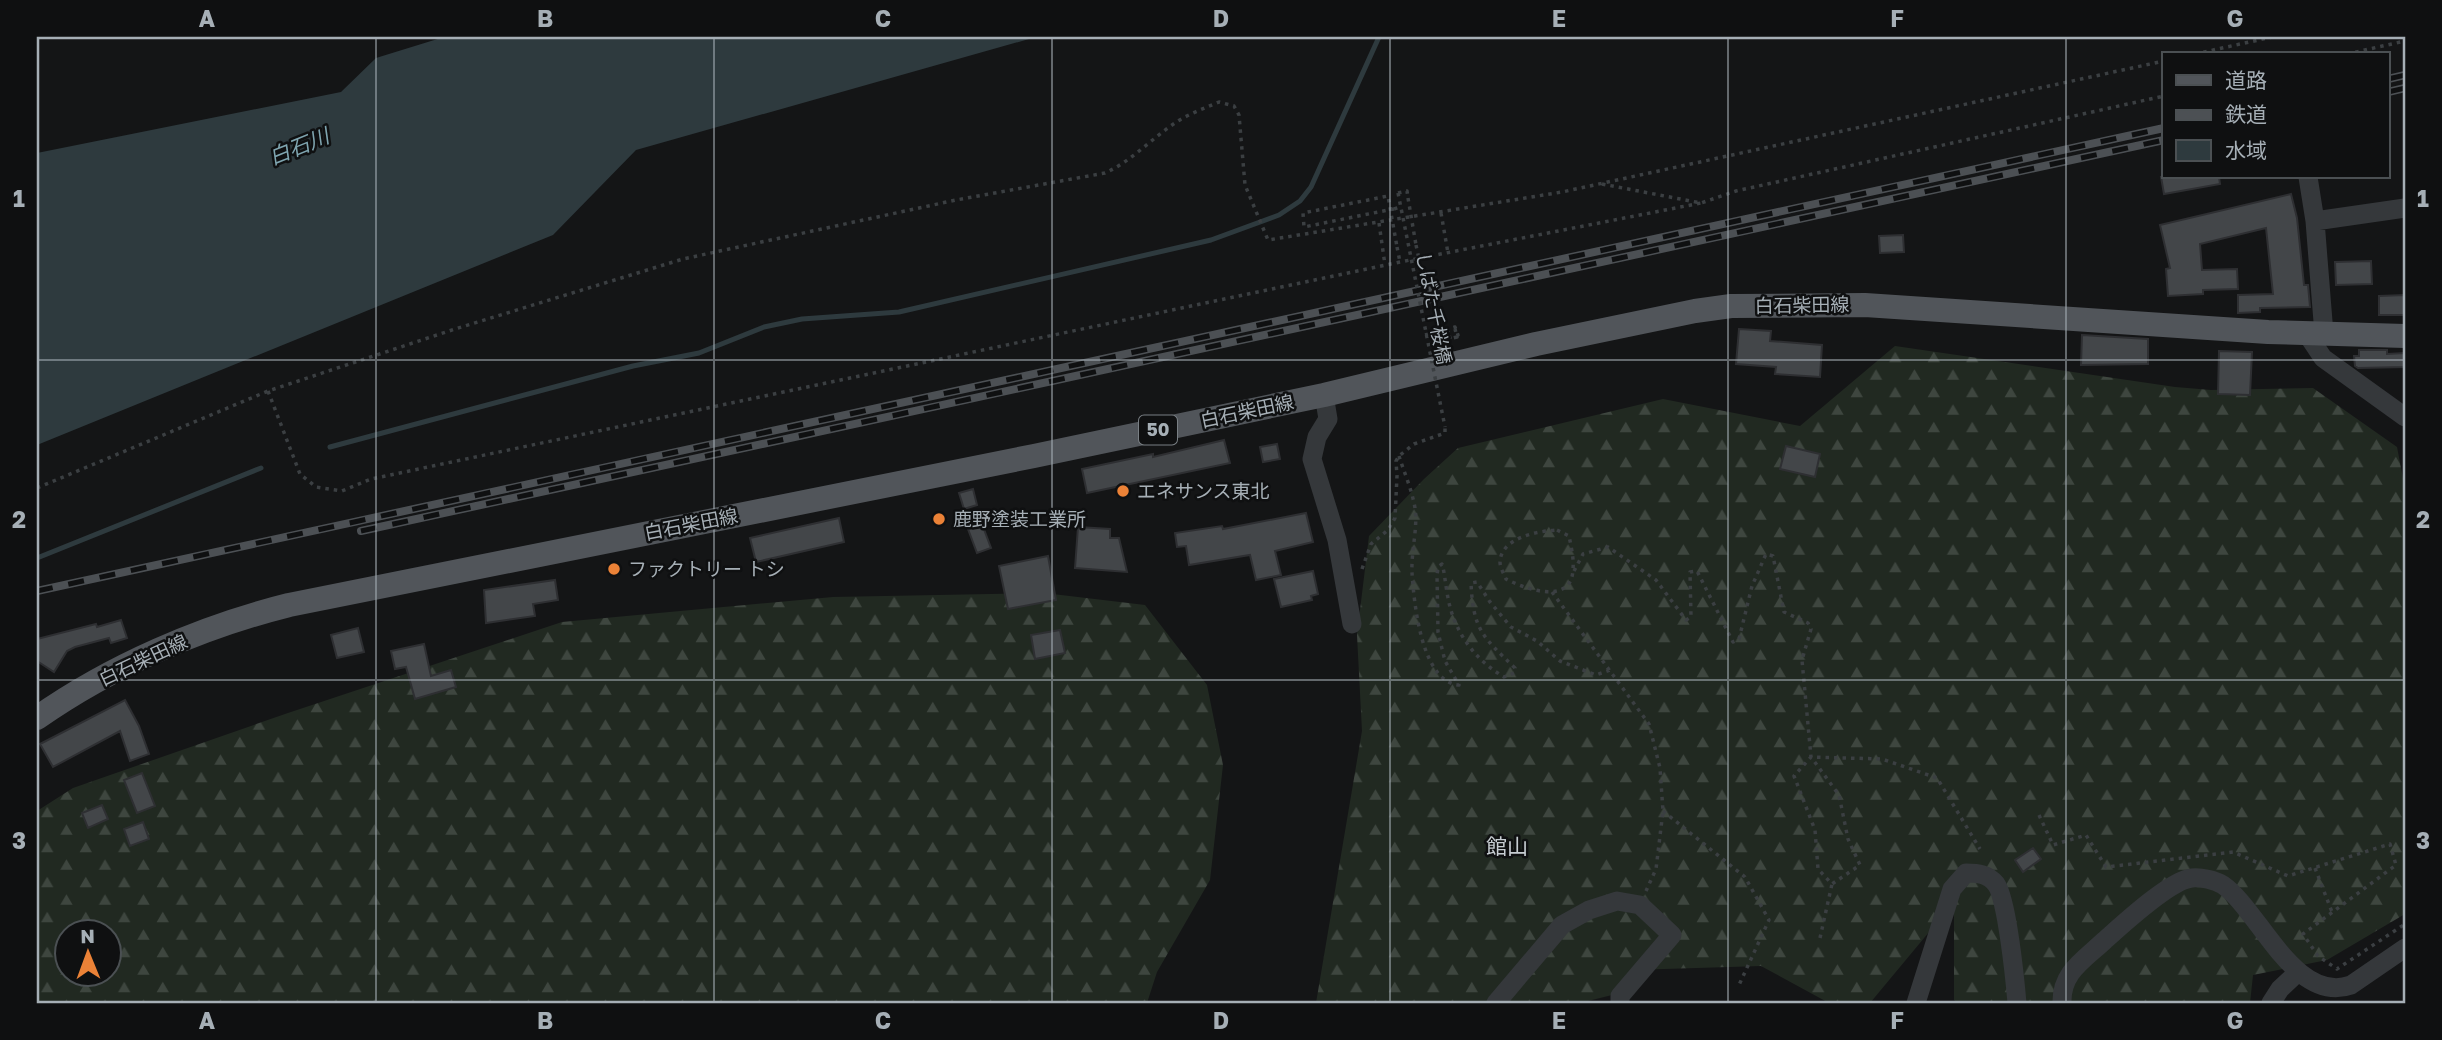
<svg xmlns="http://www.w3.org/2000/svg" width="2442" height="1040" font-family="'Golos Text','Noto Sans JP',sans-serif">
<defs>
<pattern id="forest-firs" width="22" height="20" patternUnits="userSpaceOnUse" patternTransform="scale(1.75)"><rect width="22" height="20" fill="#212921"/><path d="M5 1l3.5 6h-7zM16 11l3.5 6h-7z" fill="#3e463f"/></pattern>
</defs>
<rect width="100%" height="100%" fill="#141516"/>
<path fill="url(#forest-firs)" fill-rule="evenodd" d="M1895,346L2175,387L2211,390L2313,388L2397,447L2405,489V914L2327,960L2253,975L2250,1003H1958L1954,1000V902L1870,1003H1829L1761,966L1631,970L1612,995L1580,1003H1316L1362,731L1357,635L1369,536L1424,479L1458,448L1663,399L1800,426Z
M1044,593L1145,605L1207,685L1223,765L1210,880L1157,972L1147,1003H37V811L73,788L288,713L562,622L833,597ZM66,932H108V974H66Z"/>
<path fill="#2e3a3e" d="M444,37H1036L636,150L553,235L37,445V153L341,92L376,58Z"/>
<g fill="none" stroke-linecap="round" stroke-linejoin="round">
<path stroke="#2e3a3e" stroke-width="5" d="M330,447L633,366L699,353L764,327L802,319L899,312L1211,240L1279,215L1300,201L1311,187L1379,37
M37,558L261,468"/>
</g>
<path fill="#434649" stroke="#2e2f32" stroke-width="2" d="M2161,177H2219L2220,184L2164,194Z
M2291,194L2297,218L2304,285H2308L2310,307L2260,308V312L2238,313V295L2273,294L2266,228L2200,244L2202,270L2237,269L2238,289L2203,290V294L2168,296L2166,269L2170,268L2160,225Z
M1903,235L1904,252L1880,253L1879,236Z
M2371,261L2372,284L2336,285L2335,262Z
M2405,295V315H2379V296Z
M1739,329L1771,331L1770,341L1822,345L1820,377L1775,374L1776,367L1736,364Z
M2082,335L2148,339V364L2081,365Z
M2359,350H2387V354L2405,353V367L2358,368L2355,366L2354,356H2359Z
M2219,351L2252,352L2250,395L2218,394Z
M1224,440L1230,463L1087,493L1082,469L1153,454V457Z
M1277,444L1280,459L1263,462L1260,447Z
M1786,446L1820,454L1815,477L1780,469Z
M973,489L977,505L964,509L959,493Z
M1306,513L1313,542L1275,551L1281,575L1256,580L1250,555L1189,565L1186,546L1177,547L1175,533L1222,526L1223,529Z
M839,518L844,542L756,562L750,538Z
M982,524L991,548L977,553L968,529Z
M1078,527L1110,529V538H1119L1127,572L1075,568Z
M1048,556L1056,600L1008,609L999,566Z
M1313,571L1318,594L1311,596L1312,600L1281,607L1274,579Z
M555,580L558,600L533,604L535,616L486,623L484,590Z
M121,620L127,638L111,643L109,638L75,647L67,651L54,672L37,661V639L96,624L97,627Z
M358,628L364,652L337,658L331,635Z
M1060,630L1065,653L1035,659L1031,635Z
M424,644L431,676L451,670L456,687L415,699L406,667L395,669L391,651Z
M125,700L139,726L149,754L130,761L120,731L53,767L40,744Z
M142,773L155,806L137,813L124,780Z
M102,805L108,819L88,828L82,813Z
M143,822L149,839L130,846L124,829Z
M2033,848L2041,859L2023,872L2015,860Z"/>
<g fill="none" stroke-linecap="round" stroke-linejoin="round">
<path stroke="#3b3f42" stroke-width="3.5" stroke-dasharray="3.5 5" stroke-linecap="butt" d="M2195,54L2272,37
M2347,54L2405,41
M1602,184L1701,203L1736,191L2164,96
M1398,193L1407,191L1408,198
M1394,209L1400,207
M1441,213L1448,253
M1379,223L1385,265
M1416,245L1419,259
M1397,247L1400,262
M1438,333L1455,329L1457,337L1440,341
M1425,335L1437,332
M268,391L300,474L316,487L342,491L371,479L1400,262L1701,203
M1399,456C1404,472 1412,490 1415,508C1418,528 1411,551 1412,573C1414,602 1421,682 1459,685L1445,661L1438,632L1437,575L1438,567L1442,564C1445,574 1445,582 1447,592C1452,628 1472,658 1504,677L1514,673L1515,668C1483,637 1473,630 1471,583L1477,582L1490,602L1511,627L1537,641L1560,661L1596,675L1610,670
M37,488L268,391L455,329L683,259L956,200L1105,173C1132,161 1153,137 1178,121C1191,113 1205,108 1219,102L1234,106L1239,115L1245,185L1268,240L1562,192L2164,61
M1557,530L1569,536C1571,546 1574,558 1573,569C1572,606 1525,589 1506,579C1504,574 1500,568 1500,562C1501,537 1539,531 1557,530Z
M1362,569L1371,544L1388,530L1395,518L1397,476L1396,461L1399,456L1414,444L1445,433V427
M1574,571L1583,554L1608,547L1656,580L1686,620L1691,617L1690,572L1697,571L1733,642L1739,639L1752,586L1766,554L1773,556L1784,612L1808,623L1811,629L1802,660L1811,757L1839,795L1848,839L1860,865L1832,884L1818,869L1815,830L1794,776L1811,757L1882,759L1937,778L1980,849
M1552,592L1649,724L1660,768L1663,811L1656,869L1646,891
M1663,811L1745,877L1769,920L1739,985
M2039,815L2053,845L2086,835L2106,867L2233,852L2288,876L2390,844L2396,865L2303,934L2318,956L2337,969L2405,924
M2315,868L2332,912
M1820,938L1832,884"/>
<path stroke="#35383b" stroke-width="19" d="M2308,177L2315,221L2324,334
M2315,221L2405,208
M2307,334L2323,358L2405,417
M1324,395L1328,419L1317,437L1312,459L1337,540L1352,624
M1496,1003L1562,925L1589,910L1617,901L1640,905L1672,935L1620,996V1003
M1916,1003L1952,889L1966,873C1978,873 1988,874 1996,884C2007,899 2015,980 2017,1003
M2062,1003C2061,972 2084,960 2105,940C2122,925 2170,880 2192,878C2201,877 2215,880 2223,885C2259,910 2295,1005 2351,985L2405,948
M2271,1003L2280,989L2298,972"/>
<path stroke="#51555a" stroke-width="24" d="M37,718C111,666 201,627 289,605L1034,456L1324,395L1536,344L1695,311L1731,306L1865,305L2268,332L2405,336"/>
<defs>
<path id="rail" d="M2388,79L2405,75
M2388,92L2405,88
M361,531L2164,140
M37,591L2164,128"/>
</defs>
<use href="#rail" stroke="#4c5054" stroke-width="8"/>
<use href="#rail" stroke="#0f1011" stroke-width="5" stroke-dasharray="16" stroke-linecap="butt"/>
<path stroke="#3b3f42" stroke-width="3.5" stroke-dasharray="3.5 5" stroke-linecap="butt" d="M1398,193L1445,427
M1408,198L1416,245
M1394,209L1388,210L1304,227L1303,213L1388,196L1397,247
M1437,332L1455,327L1458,335L1440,340L1438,333"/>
</g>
<path fill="none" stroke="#a6afb6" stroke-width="2" stroke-opacity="0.55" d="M376,37V1003M714,37V1003M1052,37V1003M1390,37V1003M1728,37V1003M2066,37V1003M37,360H2405M37,680H2405"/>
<g fill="#eb8237" stroke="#0f1011" stroke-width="2.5">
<circle cx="1123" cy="491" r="7"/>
<circle cx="939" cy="519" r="7"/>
<circle cx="614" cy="569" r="7"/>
</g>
<g text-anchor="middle" stroke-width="5" stroke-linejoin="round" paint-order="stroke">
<rect fill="#0f1011" stroke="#797f84" stroke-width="2" x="1139" y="415.5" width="38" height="29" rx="5"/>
<g font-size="18" font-weight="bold" fill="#a6afb6">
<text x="1158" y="436">50</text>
</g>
<g font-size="19" fill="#a6afb6" stroke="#0f1011">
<text transform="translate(1802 305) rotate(-1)" y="7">白石柴田線</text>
<text transform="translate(1434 308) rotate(79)" y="7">しばた千桜橋</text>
<text transform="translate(1247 411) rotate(-12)" y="7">白石柴田線</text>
<text transform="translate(691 524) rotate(-11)" y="7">白石柴田線</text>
<text transform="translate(143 660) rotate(-25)" y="7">白石柴田線</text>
</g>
<g font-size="19" fill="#a6afb6" stroke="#0f1011" text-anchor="start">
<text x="1137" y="498">エネサンス東北</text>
<text x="953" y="526">鹿野塗装工業所</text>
<text x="628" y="576">ファクトリー トシ</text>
</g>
<g font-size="21" font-style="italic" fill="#7fa5b0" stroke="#0f1011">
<text transform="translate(299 147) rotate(-22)" y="7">白石川</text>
</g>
<g font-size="21" fill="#c7cdd2" stroke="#0f1011">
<text x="1507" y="854">館山</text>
</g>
</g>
<rect width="2442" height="1040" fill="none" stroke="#0f1011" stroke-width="77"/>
<rect x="2162" y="52" width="228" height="126" fill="#0f1011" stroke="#4b5053" stroke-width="2"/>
<rect x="2176" y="75" width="35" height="10" fill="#51555a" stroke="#4b5053" stroke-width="2"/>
<text x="2225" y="88" font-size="21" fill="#a6afb6">道路</text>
<rect x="2176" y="110" width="35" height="10" fill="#4c5054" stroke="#4b5053" stroke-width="2"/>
<text x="2225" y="122" font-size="21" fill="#a6afb6">鉄道</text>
<rect x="2176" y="140" width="35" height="21" fill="#2e3a3e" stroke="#4b5053" stroke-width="2"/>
<text x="2225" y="158" font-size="21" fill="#a6afb6">水域</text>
<g transform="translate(88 953) rotate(359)"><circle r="33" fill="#0f1011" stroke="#4b5053" stroke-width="2"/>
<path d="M0-5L12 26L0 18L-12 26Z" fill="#eb8237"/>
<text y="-10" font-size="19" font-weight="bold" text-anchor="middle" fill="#a6afb6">N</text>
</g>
<rect x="38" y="38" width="2366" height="964" fill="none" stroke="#a6afb6" stroke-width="2.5"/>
<g font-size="23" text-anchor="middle" font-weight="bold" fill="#a6afb6">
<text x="207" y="27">A</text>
<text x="545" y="27">B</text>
<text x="883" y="27">C</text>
<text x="1221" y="27">D</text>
<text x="1559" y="27">E</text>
<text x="1897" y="27">F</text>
<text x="2235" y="27">G</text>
<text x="19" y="207">1</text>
<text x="2423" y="207">1</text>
<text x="19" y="528">2</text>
<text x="2423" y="528">2</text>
<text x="19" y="849">3</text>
<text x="2423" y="849">3</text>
<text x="207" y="1029">A</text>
<text x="545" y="1029">B</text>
<text x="883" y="1029">C</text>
<text x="1221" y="1029">D</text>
<text x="1559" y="1029">E</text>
<text x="1897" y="1029">F</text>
<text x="2235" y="1029">G</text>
</g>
</svg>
